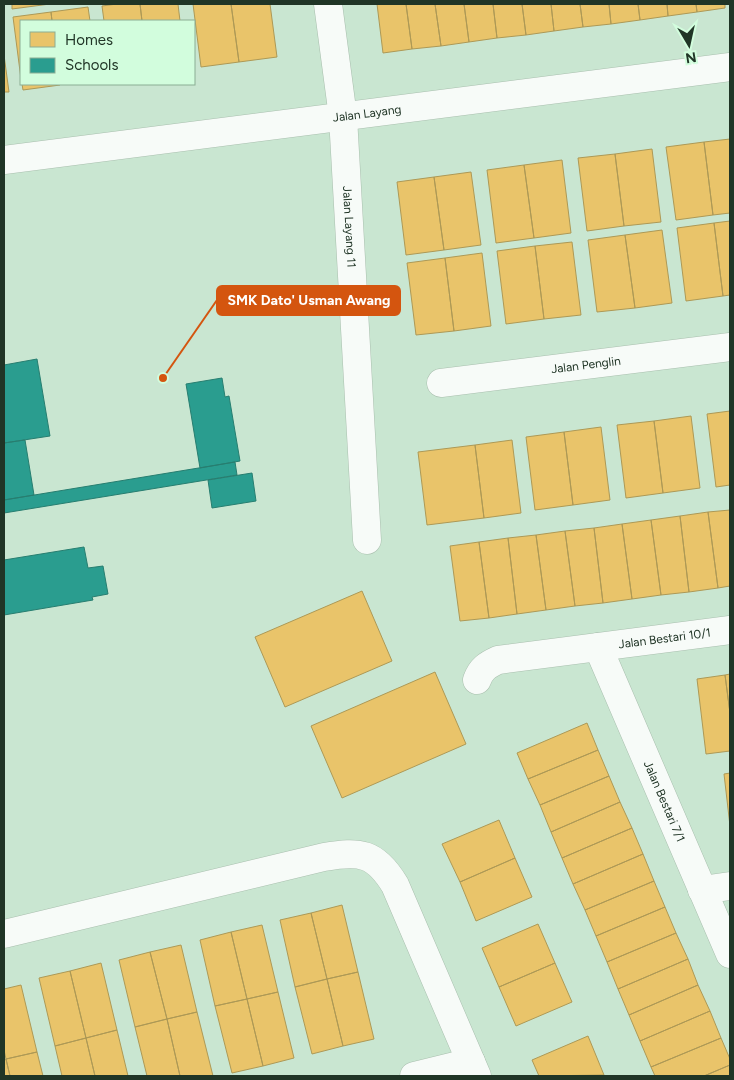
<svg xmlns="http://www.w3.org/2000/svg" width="734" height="1080" font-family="Figtree,sans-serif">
<rect width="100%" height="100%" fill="#c9e6d1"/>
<path fill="#e9c46a" stroke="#ad9956" d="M12,4H50L12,9Z
M117,4H140L142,21H104L102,6Z
M140,4H178L180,21H142Z
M193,4H231L239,62L201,67Z
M231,4H270L277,57L239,62Z
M377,4H406L412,49L383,53Z
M406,4H435L441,46L412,49Z
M435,4H464L469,42L441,46Z
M464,4H493L497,38L469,42Z
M493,4H522L526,35L497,38Z
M522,4H551L554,31L526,35Z
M551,4H580L583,27L554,31Z
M580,4H609L611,24L583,27Z
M609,4H638L640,20L611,24Z
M638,4H667L668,16L640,20Z
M667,4H696L697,12L668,16Z
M696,4H725V8L697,12Z
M88,7L90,21H52L51,12Z
M51,12L52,21H21V79L13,17Z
M4,55L9,92H4Z
M22,84H60V85L23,90Z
M730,139V213L713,215L704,142Z
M704,142L713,215L676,220L666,147Z
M652,149L661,222L624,226L615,154Z
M615,154L624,226L587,231L578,158Z
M562,160L571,233L534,238L524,165Z
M524,165L534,238L496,243L487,170Z
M471,172L481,245L444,250L434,177Z
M434,177L444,250L406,255L397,182Z
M730,221V295L723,296L714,223Z
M714,223L723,296L686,301L677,228Z
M662,230L672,303L635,308L625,235Z
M625,235L635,308L597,312L588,240Z
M572,242L581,315L544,319L535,246Z
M535,246L544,319L506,324L497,251Z
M482,253L491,326L454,331L445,258Z
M445,258L454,331L416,335L407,263Z
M730,411V485L716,487L707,414Z
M691,416L700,488L663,493L654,421Z
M654,421L663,493L626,498L617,425Z
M601,427L610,500L573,505L564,432Z
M564,432L573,505L535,510L526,437Z
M512,440L521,513L484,518L475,445Z
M475,445L484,518L427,525L418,452Z
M730,510V586L718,588L708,512Z
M708,512L718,588L689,592L680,516Z
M680,516L689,592L661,595L651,520Z
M651,520L661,595L632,599L622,524Z
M622,524L632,599L603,603L594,528Z
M594,528L603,603L575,606L565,531Z
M565,531L575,606L546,610L536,535Z
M536,535L546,610L517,614L508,538Z
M508,538L517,614L489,618L479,542Z
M479,542L489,618L460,621L450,546Z
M362,591L392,661L285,707L255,637Z
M435,672L466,744L342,798L311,726Z
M730,674V713L725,675Z
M725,675L730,713V751L706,754L697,679Z
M587,723L598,750L528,779L517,753Z
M598,750L609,776L540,805L528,779Z
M730,773V826L724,774Z
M609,776L620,802L551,832L540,805Z
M620,802L632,828L562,858L551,832Z
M499,820L515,858L460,882L442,844Z
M632,828L643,854L573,884L562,858Z
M643,854L654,881L585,910L573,884Z
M515,858L532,897L476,921L460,882Z
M654,881L665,907L596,936L585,910Z
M342,905L358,972L327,979L311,913Z
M665,907L676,933L607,962L596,936Z
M311,913L327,979L295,987L280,920Z
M538,924L555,963L499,987L482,948Z
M262,925L278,992L247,999L231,932Z
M231,932L247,999L215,1006L200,940Z
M676,933L688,959L618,989L607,962Z
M181,945L197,1012L167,1019L150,952Z
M150,952L167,1019L135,1027L119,960Z
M688,959L698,985L629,1015L618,989Z
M101,963L117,1030L86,1038L70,971Z
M555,963L572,1002L516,1026L499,987Z
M70,971L86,1038L55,1046L39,978Z
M358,972L374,1039L343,1046L327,979Z
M327,979L343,1046L312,1054L295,987Z
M21,985L37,1052L6,1059L4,1050V989Z
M698,985L710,1011L640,1041L629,1015Z
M278,992L294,1058L263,1066L247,999Z
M247,999L263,1066L232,1073L215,1006Z
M710,1011L721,1038L651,1067L640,1041Z
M197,1012L213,1076H180L167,1019Z
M167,1019L180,1076H147L135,1027Z
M117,1030L128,1076H95L86,1038Z
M588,1036L604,1075L539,1076L532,1060Z
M86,1038L95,1076H62L55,1046Z
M721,1038L730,1059V1065L704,1076H655L651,1067Z
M37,1052L43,1076H10L6,1059Z
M6,1059L10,1076H4V1060Z
M730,1065V1076H704Z"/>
<path fill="#2a9d8f" stroke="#277e70" d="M37,359L50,436L4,443V365Z
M222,378L225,397L229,396L240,461L200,468L186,384Z
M25,440L34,495L4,500V443Z
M235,462L237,475L4,513V500Z
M252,473L256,501L212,508L208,480Z
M84,547L88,568L103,566L108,594L92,597L93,600L4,615V560Z"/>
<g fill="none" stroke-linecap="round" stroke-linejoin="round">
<defs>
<g id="minor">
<path id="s1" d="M328,4L343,117L367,540"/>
<path id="s2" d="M4,160L730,67"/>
<path id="s3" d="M441,383L730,347"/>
<path id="s4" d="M598,647L730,954"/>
<path id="s5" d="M477,680C481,669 487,665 498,660L730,630"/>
<path d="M702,890L730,886"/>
<path d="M4,934L324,857C360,851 375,852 395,885L477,1076"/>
<path d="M414,1076L471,1062"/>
</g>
</defs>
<use href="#minor" stroke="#a9bfae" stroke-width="29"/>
<use href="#minor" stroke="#f7fbf8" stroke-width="28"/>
</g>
<g text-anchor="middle" stroke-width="5" stroke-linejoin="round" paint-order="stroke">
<g font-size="12" fill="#203526" stroke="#d2fddd">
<text dy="4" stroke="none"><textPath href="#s2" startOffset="366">Jalan Layang</textPath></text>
<text dy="4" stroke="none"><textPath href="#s1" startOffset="224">Jalan Layang 11</textPath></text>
<text dy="4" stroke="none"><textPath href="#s3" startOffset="146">Jalan Penglin</textPath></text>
<text dy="4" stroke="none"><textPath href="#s5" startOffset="198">Jalan Bestari 10/1</textPath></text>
<text dy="4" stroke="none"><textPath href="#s4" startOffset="168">Jalan Bestari 7/1</textPath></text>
</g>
</g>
<path fill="none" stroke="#d4550f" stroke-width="2" d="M163 378L217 300"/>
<circle fill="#d4550f" stroke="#d2fddd" stroke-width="2" cx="163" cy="378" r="5"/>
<rect fill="#d4550f" stroke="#d4550f" stroke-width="2" x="217" y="286" width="183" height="29" rx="5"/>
<g font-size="14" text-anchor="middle" font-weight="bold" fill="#fff">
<text x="309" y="305">SMK Dato' Usman Awang</text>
</g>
<rect width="734" height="1080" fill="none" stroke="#203526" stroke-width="10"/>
<rect x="20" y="20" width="175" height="65" fill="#d2fddd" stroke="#8bad94"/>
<rect x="30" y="32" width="25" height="15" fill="#e9c46a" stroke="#8bad94"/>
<text x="65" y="45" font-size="15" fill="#203526">Homes</text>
<rect x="30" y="58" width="25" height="15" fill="#2a9d8f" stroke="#8bad94"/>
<text x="65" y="70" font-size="15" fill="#203526">Schools</text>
<g transform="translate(689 45) rotate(171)" stroke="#d2fddd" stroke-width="4" paint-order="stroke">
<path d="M0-4L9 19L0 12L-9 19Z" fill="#203526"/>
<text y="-8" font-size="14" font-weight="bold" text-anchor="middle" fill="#203526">N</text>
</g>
</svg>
